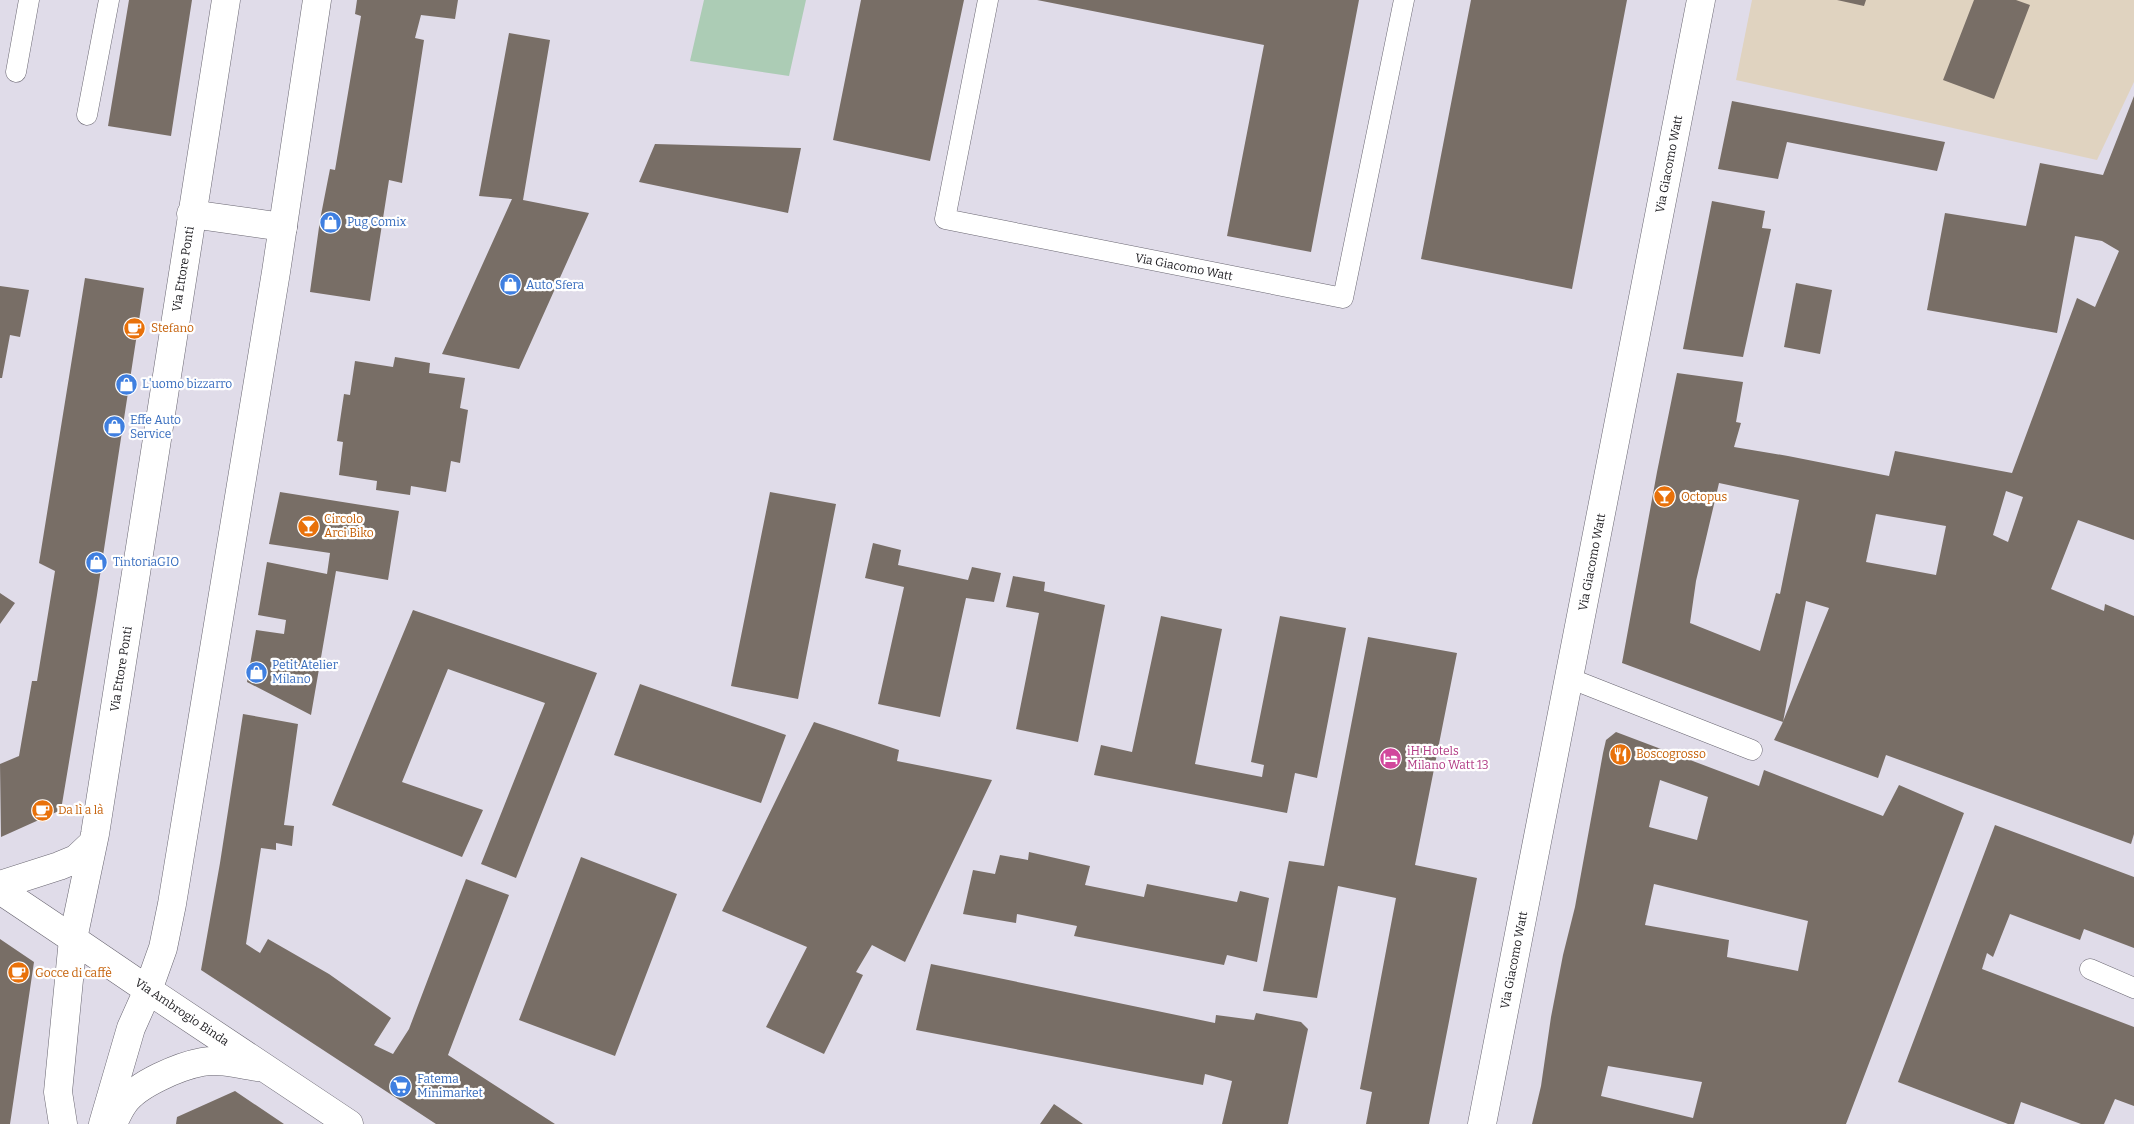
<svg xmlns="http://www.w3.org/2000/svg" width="2134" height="1124" font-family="Bitter,serif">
<rect width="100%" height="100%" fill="#e0dce9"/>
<path fill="#e0d3c0" d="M1752,0H2134V82L2097,160L1736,80Z"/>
<path fill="#acccb5" d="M704,0H806L789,76L690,61Z"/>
<path fill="#786e66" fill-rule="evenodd" d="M129,0H192L171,136L108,126Z
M357,0H458L455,19L421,15L415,38L424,40L402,183L389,180L370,301L310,292L320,220L330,169L335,170L361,16L355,14Z
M861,0H964L930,161L833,140Z
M1037,0H1359L1311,252L1227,236L1264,45Z
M1471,0H1627L1572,289L1421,259Z
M1837,0H1866L1864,6Z
M1974,0H2016L2030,5L1994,99L1943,80Z
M509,33L550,40L523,200L589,213L519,369L442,354L512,199L479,196Z
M2134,96V540L2078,520L2051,589L2104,611L2105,604L2134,616V834L2131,844L1886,755L1878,778L1774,740L1782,724L1829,608L1806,601L1783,722L1622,663L1657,472L1677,373L1743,382L1736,422L1741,423L1734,447L1788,456L1889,476L1895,451L2012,473L2077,298L2095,307L2119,251L2102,241L2075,236L2057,333L1927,310L1945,213L2026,226L2040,163L2103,175ZM1719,483L1799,500L1780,594L1776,593L1760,651L1690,623L1696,581ZM2006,491L2023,497L2008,542L1993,535ZM1876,514L1946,526L1936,575L1866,562Z
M1732,101L1945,142L1937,171L1787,142L1778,179L1718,169Z
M655,144L801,148L788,213L639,182Z
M1712,201L1765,211L1762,228L1771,229L1743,357L1683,349Z
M85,278L144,288L97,595L61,810L1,837L0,764L19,756L32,681H37L55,571L39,563Z
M1796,283L1832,290L1820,354L1784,347Z
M0,286L29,290L20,337L10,335L2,378H0Z
M395,357L430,363L429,373L465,378L460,408L468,410L460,463L451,461L446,492L411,486L410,495L376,490L377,481L339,475L343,442L337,441L344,394L350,395L355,361L393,367Z
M280,492L399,511L388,580L336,571L311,715L247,682L256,630L284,634L286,620L258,615L267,562L327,574L330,553L269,544Z
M770,492L836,504L798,699L731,686Z
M873,543L901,550L898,565L968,580L972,567L1001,573L994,602L966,598L940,717L878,704L904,587L865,578Z
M1013,576L1045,582L1044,591L1105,605L1078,742L1016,729L1039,613L1006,607Z
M0,593L15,603L0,624Z
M413,610L597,673L516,878L481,864L545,703L448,669L402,782L483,810L462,857L332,805Z
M1161,616L1222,629L1195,764L1262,777L1264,765L1251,762L1280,616L1346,628L1317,778L1295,773L1287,813L1094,775L1101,745L1132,752Z
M1368,637L1457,653L1415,865L1477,878L1429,1124H1366L1372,1092L1360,1089L1396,898L1338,886L1317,998L1263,991L1289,861L1324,866Z
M640,684L786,735L761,803L614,755Z
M243,714L298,724L284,825L294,826L292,846L276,843V850L261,848L246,944L260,953L268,939L329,974L391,1018L374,1045L393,1054L409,1029L466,879L509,895L448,1055L555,1124H436L201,970L220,863Z
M814,722L899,750L897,761L992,780L905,962L872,945L856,972L863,975L824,1054L766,1027L807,947L722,911Z
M1616,732L1759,786L1764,770L1883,816L1899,785L1964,813L1846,1124H1532L1541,1086L1551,1017L1563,955L1575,907L1603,753L1606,740ZM1660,780L1708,797L1697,840L1649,827ZM1654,884L1808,921L1798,971L1727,957L1729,940L1645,925ZM1608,1066L1702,1082L1693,1118L1601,1096Z
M1995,825L2134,877V948L2084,929L2080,940L2010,914L1993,957L1987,953L1982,969L2134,1027V1106L2115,1099L2104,1124H2081L2021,1102L2014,1124H2008L1898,1082Z
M1029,852L1090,866L1085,885L1144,897L1147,884L1237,902L1240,891L1269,898L1257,962L1227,955L1224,965L1074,936L1077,926L1017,914L1016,923L963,914L973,870L995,874L1000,855L1028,860Z
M581,857L677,894L615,1056L519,1020Z
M0,939L34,962L10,1124H0Z
M931,964L1215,1023L1216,1015L1254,1020L1256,1013L1301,1022L1308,1029L1288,1124H1222L1232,1081L1205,1074L1203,1085L916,1030Z
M235,1091L284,1124H176L177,1117Z
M1054,1104L1083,1124H1040Z"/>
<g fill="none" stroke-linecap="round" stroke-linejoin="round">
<defs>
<path id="lane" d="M988,0L945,219L1343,298L1404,0
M16,72L29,0
M87,115L109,0
M1569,678L1752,750
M2090,969L2134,988"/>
<path id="street" d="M191,214L283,227
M0,890L73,939
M148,990L349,1124
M113,1124C116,1117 119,1110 124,1103C137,1084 180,1066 202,1062C220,1059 239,1064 257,1067
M1482,1124L1701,0"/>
<path id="secondary" d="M0,885L59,866L76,859L93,843
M73,939L148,990
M63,1124L58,1092L73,939L95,834L226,0
M103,1124L131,1028L148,990L163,948L172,904L276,272L317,0"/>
</defs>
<use href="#lane" stroke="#696671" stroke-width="21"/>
<use href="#street" stroke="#696671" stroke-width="29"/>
<use href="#secondary" stroke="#696671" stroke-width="29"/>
<use href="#lane" stroke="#fff" stroke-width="20"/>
<use href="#street" stroke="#fff" stroke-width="28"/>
<use href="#secondary" stroke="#fff" stroke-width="28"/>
</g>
<defs>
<symbol id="shop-disc" viewBox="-11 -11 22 22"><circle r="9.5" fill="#3f7fe0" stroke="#fff"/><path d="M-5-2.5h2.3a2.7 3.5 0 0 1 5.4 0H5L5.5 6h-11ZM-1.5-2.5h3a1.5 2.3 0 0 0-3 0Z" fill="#fff"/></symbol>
<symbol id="cafe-disc" viewBox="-11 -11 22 22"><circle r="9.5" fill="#e8710a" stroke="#fff"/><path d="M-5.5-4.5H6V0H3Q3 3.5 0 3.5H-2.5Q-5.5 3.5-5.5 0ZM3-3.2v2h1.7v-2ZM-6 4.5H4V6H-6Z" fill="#fff"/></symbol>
<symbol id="bar-disc" viewBox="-11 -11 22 22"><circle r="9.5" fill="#e8710a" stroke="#fff"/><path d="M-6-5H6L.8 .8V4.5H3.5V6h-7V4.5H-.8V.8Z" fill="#fff"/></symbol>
<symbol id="restaurant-disc" viewBox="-11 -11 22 22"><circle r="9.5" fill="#e8710a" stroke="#fff"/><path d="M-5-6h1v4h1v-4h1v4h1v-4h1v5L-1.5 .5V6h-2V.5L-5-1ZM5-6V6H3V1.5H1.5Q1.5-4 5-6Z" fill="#fff"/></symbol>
<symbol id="hotel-disc" viewBox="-11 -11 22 22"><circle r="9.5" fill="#d1479c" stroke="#fff"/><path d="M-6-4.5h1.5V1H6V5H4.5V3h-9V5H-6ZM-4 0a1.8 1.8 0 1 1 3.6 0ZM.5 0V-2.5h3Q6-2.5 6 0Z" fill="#fff"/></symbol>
<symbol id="supermarket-disc" viewBox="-11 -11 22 22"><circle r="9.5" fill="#3f7fe0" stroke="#fff"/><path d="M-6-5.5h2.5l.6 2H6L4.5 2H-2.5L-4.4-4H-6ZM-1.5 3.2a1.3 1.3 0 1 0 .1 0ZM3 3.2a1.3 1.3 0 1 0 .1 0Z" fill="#fff"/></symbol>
</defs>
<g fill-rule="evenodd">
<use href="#shop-disc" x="318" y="210" width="25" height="25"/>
<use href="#shop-disc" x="498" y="272" width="25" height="25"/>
<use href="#cafe-disc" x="122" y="316" width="25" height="25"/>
<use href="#shop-disc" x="114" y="372" width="25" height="25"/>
<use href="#shop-disc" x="102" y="414" width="25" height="25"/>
<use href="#bar-disc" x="1652" y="484" width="25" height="25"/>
<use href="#bar-disc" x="296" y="514" width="25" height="25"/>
<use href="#shop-disc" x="84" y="550" width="25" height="25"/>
<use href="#shop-disc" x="244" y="660" width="25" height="25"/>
<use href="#restaurant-disc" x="1608" y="742" width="25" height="25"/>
<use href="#hotel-disc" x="1378" y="746" width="25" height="25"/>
<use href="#cafe-disc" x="30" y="798" width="25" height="25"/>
<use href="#cafe-disc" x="6" y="960" width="25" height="25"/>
<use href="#supermarket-disc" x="388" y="1074" width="25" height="25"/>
</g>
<g text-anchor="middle" stroke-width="4.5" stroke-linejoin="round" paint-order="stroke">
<g font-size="12" fill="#222125" stroke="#fff">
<text transform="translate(1669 164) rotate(-79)" y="4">Via Giacomo Watt</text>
<text transform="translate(1184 267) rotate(11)" y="4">Via Giacomo Watt</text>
<text transform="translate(183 269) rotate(-81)" y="4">Via Ettore Ponti</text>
<text transform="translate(1592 562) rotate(-79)" y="4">Via Giacomo Watt</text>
<text transform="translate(121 669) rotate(-81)" y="4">Via Ettore Ponti</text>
<text transform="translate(1514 960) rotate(-79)" y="4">Via Giacomo Watt</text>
<text transform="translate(182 1012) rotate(34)" y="4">Via Ambrogio Binda</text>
</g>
<g font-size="12" fill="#366cbe" stroke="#fff" text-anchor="start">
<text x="347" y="226">Pug Comix</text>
<text x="526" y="289">Auto Sfera</text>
<text x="142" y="388">L'uomo bizzarro</text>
<text x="130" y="424">Effe Auto<tspan x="130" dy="14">Service</tspan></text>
<text x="113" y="566">TintoriaGIO</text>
<text x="272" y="669">Petit Atelier<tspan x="272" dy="14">Milano</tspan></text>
<text x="417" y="1083">Fatema<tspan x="417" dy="14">Minimarket</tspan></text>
</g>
<g font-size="12" fill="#c56008" stroke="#fff" text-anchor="start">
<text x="151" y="332">Stefano</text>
<text x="1681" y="501">Octopus</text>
<text x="324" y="523">Circolo<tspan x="324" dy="14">Arci Biko</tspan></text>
<text x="1636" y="758">Boscogrosso</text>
<text x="58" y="814">Da lì a là</text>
<text x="35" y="977">Gocce di caffè</text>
</g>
<g font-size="12" fill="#b23c85" stroke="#fff" text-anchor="start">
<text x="1407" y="755">iH Hotels<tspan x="1407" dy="14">Milano Watt 13</tspan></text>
</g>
</g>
</svg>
